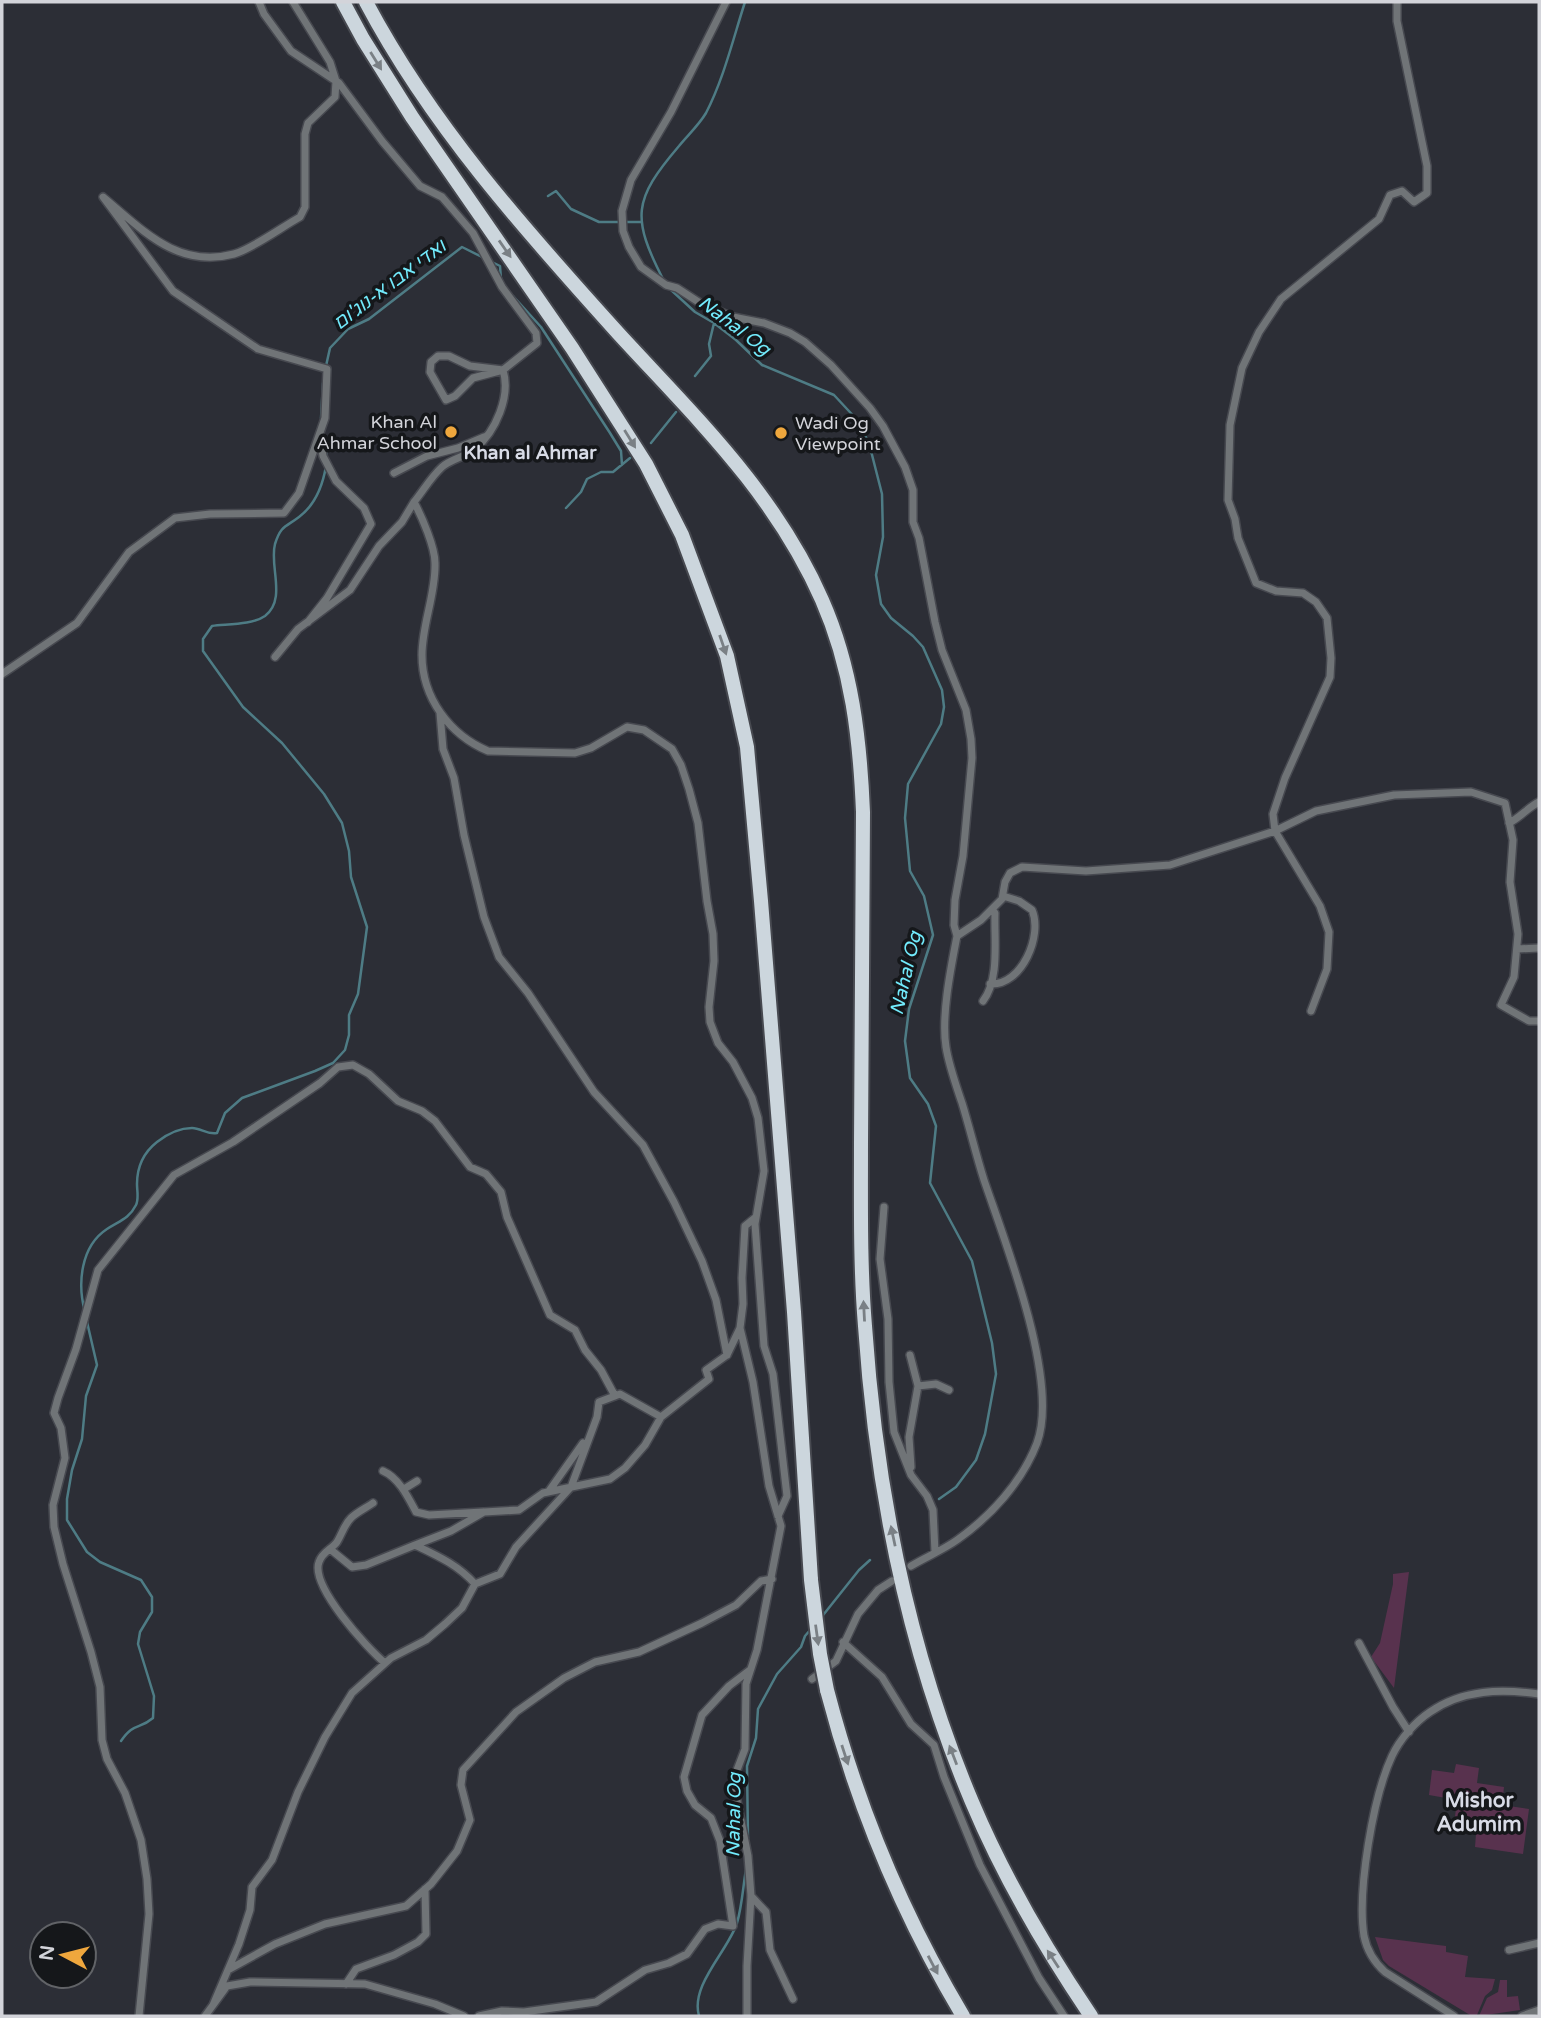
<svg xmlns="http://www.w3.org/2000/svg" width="1541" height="2018" font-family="'Varela Round','Noto Sans Hebrew',sans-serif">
<rect width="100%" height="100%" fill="#2c2e36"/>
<path fill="#58324e" d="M1409,1572L1394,1688L1371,1657L1380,1643L1393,1584V1574Z
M1456,1764L1479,1768L1477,1783L1504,1787L1502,1805L1529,1809L1523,1854L1475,1847L1476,1834L1453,1831L1456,1809L1445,1808L1446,1798L1429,1795L1432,1770L1454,1773Z
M1375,1937L1446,1946V1952L1468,1956L1465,1977L1495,1979L1492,1990L1485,1996L1477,2015H1470L1389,1966L1383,1960Z
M1500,1980H1507V1997L1518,1996L1520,2010L1479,2016L1487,1998L1498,1992Z"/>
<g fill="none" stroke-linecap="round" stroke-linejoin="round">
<path stroke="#4e7c85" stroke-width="2.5" d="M548,196L556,191L571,209L599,222H642
M490,261L500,266L501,279
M664,281C631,217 633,200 679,146C687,136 699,125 706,113C724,78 733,39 745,2
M670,289L695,312L714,323L736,340L762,365L834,395L860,423L870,447L882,494L883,537L876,575L881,604L891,618L913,636L923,647L942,690L944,707L941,724L908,784L905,818L910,871L924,896L933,935L909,1009L905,1041L910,1078L928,1104L936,1126L930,1183L972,1261L992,1343L996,1374L985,1434L976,1460L956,1487L939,1499
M513,296L541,327L610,433L621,451L622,465
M326,366L330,348L348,329L369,319L462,247L484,258
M695,376L711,356L709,344L714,323
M321,418L323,383
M651,443L676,412
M325,445L327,459
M566,508L581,492L587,479L601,472H613L630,458
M85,1312C77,1283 81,1246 107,1229C119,1221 129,1219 136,1205C139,1199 137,1191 137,1184C137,1166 143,1153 157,1142C166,1135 179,1128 192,1128C201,1128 207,1135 217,1133L225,1113L242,1098L315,1071L333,1063L345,1050L349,1035V1015L358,994L367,927L351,877L349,851L342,823L324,794L282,743L243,707L203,651V639L212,626C228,624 252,625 265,616C287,599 269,566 275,544C281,525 286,527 299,517C315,505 323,484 326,466
M87,1322L97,1365L86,1396L82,1439L72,1470L67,1499V1520L87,1552L100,1562L141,1580L152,1597V1612L140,1632L138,1644L154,1696L153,1718C139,1730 134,1722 121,1741
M820,1619L859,1570L870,1560
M748,1838L747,1766L756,1738L758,1709L777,1674L801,1647L805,1636L811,1629
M699,2016C690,1985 728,1951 737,1923C742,1906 743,1887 746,1869"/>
<defs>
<path id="street" d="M259,2L264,14L291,51L339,83L382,141L420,186L442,197L473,233L502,287L536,333L537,343L503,370L473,378L455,396L446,400L430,372L431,362L438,356H449L470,366L503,370C511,396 496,431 475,449C465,457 451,459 442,467C431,477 423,491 414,502C422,517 435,547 435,563C436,594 422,624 422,655C422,698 450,735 488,751L575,753L591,748L627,727L644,730L672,749L681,765L689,789L698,823L707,901L713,934L714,961L709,1007L710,1022L718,1043L733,1062L752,1098L758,1118L764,1171L755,1224L764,1346L773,1374L787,1496L778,1516
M726,2L671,112L631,180L622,211L623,231L629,247L641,267L666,285L677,288L700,303L733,317L764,323L790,333L805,342L831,365L870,408L883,426L905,467L913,490V522L919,538L935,622L942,650L966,710L971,739L972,758L963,856L955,900L954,925L957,936
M394,473L427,456L458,448L484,437
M308,622L327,598L371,524L364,508L336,481L323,456L320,438
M275,657L298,629L350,590L379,546L402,522L414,502
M2,674L77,623L129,552L175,518L210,514L284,513L299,493L325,418L327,369L258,349L173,291L103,197C143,230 177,269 234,254C252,249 282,227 300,217L305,207V134L308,123L335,97L336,81L330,62L293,2
M440,713L443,749L454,778L464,835L484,917L499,957L528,993L594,1092L643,1145L674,1202L702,1261L716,1300L727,1355
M1509,823C1521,817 1527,808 1539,802
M1517,949L1539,948
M990,984C1022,986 1043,935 1032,910L1019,901L1003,896
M983,1001C1000,979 994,939 995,913L992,909
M1311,1011L1327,969L1329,932L1320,906L1275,831L1273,814L1285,778L1330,677L1331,658L1327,618L1316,602L1303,593L1276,591L1256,583L1238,538L1235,519L1228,500L1230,425L1242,368L1259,332L1281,299L1379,219L1390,195L1402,191L1414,202L1427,193V166L1397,21V2
M884,1207L880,1259L888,1319L889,1382L894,1432L911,1475L927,1496L933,1510L935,1552
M910,1355L918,1386L909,1437L911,1467
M918,1386L936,1384L949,1390
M383,1471C399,1478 408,1497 416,1512L429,1515L483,1512
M404,1489L417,1481
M549,1491L583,1443
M373,1503C366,1508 357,1512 351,1518C344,1525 342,1534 337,1542C332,1549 322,1552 319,1562C310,1586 367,1648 385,1663
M415,1545L451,1531L484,1512L519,1510L543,1493L610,1479L625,1468L645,1445L661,1417
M330,1549L352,1567L366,1565L415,1545C438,1556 458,1565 475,1584
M911,1566C926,1557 943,1550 957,1540C991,1516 1022,1482 1037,1443C1060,1381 1005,1242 984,1180C976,1155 970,1129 962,1103C956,1085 949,1066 946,1047C941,1016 951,967 957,936L981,920L1002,899L1005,882L1010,873L1022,867L1086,871L1170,865L1275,831L1316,811L1394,795L1471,792L1505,803L1513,840L1510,882L1518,934L1514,977L1501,1005L1529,1021H1539
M843,1642L882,1677L911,1724L934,1745L944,1777L980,1865L1039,1978L1064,2016
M1359,1643L1393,1707L1409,1732
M812,1679L836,1661L858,1614L878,1590L892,1581
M751,1896L766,1912L770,1950L793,1999
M1509,1950L1539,1943
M228,1970L275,1944L325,1924L406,1906L431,1884L457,1851L470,1820L461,1785L463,1770L516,1712L564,1678L595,1662L639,1652L702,1623L736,1605L761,1581L772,1579
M346,1984L356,1969L394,1955L418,1942L426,1934L425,1889
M213,2005L239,1944L250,1910L252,1887L272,1860L298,1792L325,1737L352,1693L391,1658L426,1640L445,1624L462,1608L475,1584L500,1574L516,1547L571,1487L597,1417L599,1402L620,1394L661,1417L709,1379L706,1370L727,1355L740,1328
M139,2016L149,1914L147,1879L141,1840L125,1793L107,1759L102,1740L100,1687L91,1652L63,1564L54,1527L53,1505L65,1458L61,1428L54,1413L58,1398L76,1349L98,1270L174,1175L233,1142L320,1083L338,1067L353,1065L369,1074L398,1101L422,1111L435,1121L470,1167L486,1174L501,1192L507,1217L550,1315L575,1330L585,1350L601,1370L615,1396
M205,2016L227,1986L250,1982L365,1984L435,2004L464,2016
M479,2016L502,2011L524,2012L596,2002L645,1970L669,1963L687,1954L705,1929L718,1924L733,1926L720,1841L711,1818L695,1805L687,1791L684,1777L702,1715L729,1686L750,1670
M747,2016V1966L751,1896L748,1856L735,1791L737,1770L745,1749L746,1684L757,1650L781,1526L769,1486L753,1382L740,1328L743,1304L742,1278L745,1226L756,1217
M1454,2016L1385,1972C1374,1962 1367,1951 1364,1936C1357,1891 1373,1797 1392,1756C1400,1739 1415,1722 1430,1712C1463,1689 1502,1689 1539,1694
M1522,2016L1539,2010"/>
<path id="highway" d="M343,2L363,39L412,117L572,348L646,464L682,535L727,656L747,747L761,901L794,1312L811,1580
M366,2C431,125 525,230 618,333C696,418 775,493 822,600C852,668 860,739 863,812C863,922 861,1033 861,1144C861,1205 860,1266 865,1326C876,1488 909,1653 972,1802C1004,1878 1045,1948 1091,2016
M827,1690C857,1805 902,1914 963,2016"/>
</defs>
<use href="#street" stroke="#474950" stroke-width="10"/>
<use href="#highway" stroke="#474950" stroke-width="18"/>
<use href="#street" stroke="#707477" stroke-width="7"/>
<use href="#highway" stroke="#ccd6dd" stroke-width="14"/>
<defs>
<path id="highway-bridge" d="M811,1580L820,1654L827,1690"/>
</defs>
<use href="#highway-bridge" stroke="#474950" stroke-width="18" stroke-linecap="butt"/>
<use href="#highway-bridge" stroke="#ccd6dd" stroke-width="14"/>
</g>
<defs><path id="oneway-solid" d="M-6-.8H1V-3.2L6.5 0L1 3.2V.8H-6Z" transform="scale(1.75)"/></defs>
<g fill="#7a8085">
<use href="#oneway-solid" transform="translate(376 61) rotate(58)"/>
<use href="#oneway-solid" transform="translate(505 249) rotate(55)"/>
<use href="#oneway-solid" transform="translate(630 439) rotate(58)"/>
<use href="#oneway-solid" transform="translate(723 645) rotate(71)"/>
<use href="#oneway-solid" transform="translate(864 1311) rotate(-93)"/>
<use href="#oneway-solid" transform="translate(893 1536) rotate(-102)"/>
<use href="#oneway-solid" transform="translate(817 1635) rotate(82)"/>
<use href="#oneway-solid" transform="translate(845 1755) rotate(72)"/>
<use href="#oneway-solid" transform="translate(953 1755) rotate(-111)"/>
<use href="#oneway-solid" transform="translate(1053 1959) rotate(-123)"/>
<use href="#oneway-solid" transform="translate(933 1965) rotate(62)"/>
</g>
<g fill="#efa73d" stroke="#15171a" stroke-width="2.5">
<circle cx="451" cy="432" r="7"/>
<circle cx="781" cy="433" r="7"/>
</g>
<g text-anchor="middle" stroke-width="7" stroke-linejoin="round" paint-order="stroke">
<g font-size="18" fill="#d3d4da" stroke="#15171a" text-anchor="end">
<text x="437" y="428">Khan Al<tspan x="437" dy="21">Ahmar School</tspan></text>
<text x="795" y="429" text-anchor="start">Wadi Og<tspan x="795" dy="21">Viewpoint</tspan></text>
</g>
<g font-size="19" font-style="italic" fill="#72ebfc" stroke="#15171a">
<text transform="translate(389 284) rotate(-37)" y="7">ואדי אבו א-נוג'ום</text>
<text transform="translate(735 325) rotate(37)" y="7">Nahal Og</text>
<text transform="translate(905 973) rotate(-77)" y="7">Nahal Og</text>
<text transform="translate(733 1815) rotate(-89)" y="7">Nahal Og</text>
</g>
<g font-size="19" font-weight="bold" fill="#d8dbe6" stroke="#15171a">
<text x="530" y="459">Khan al Ahmar</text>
</g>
<g font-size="21" font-weight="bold" fill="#d8dbe6" stroke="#15171a">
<text x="1479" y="1807">Mishor<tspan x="1479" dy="24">Adumim</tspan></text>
</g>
</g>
<rect width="1541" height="2018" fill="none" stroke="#d3d4da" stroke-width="7"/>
<g transform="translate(63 1955) rotate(277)"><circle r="33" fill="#15171a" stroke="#616367" stroke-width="2"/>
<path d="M0-5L12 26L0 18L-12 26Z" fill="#efa73d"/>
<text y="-10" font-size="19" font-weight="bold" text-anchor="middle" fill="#d3d4da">N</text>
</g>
</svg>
